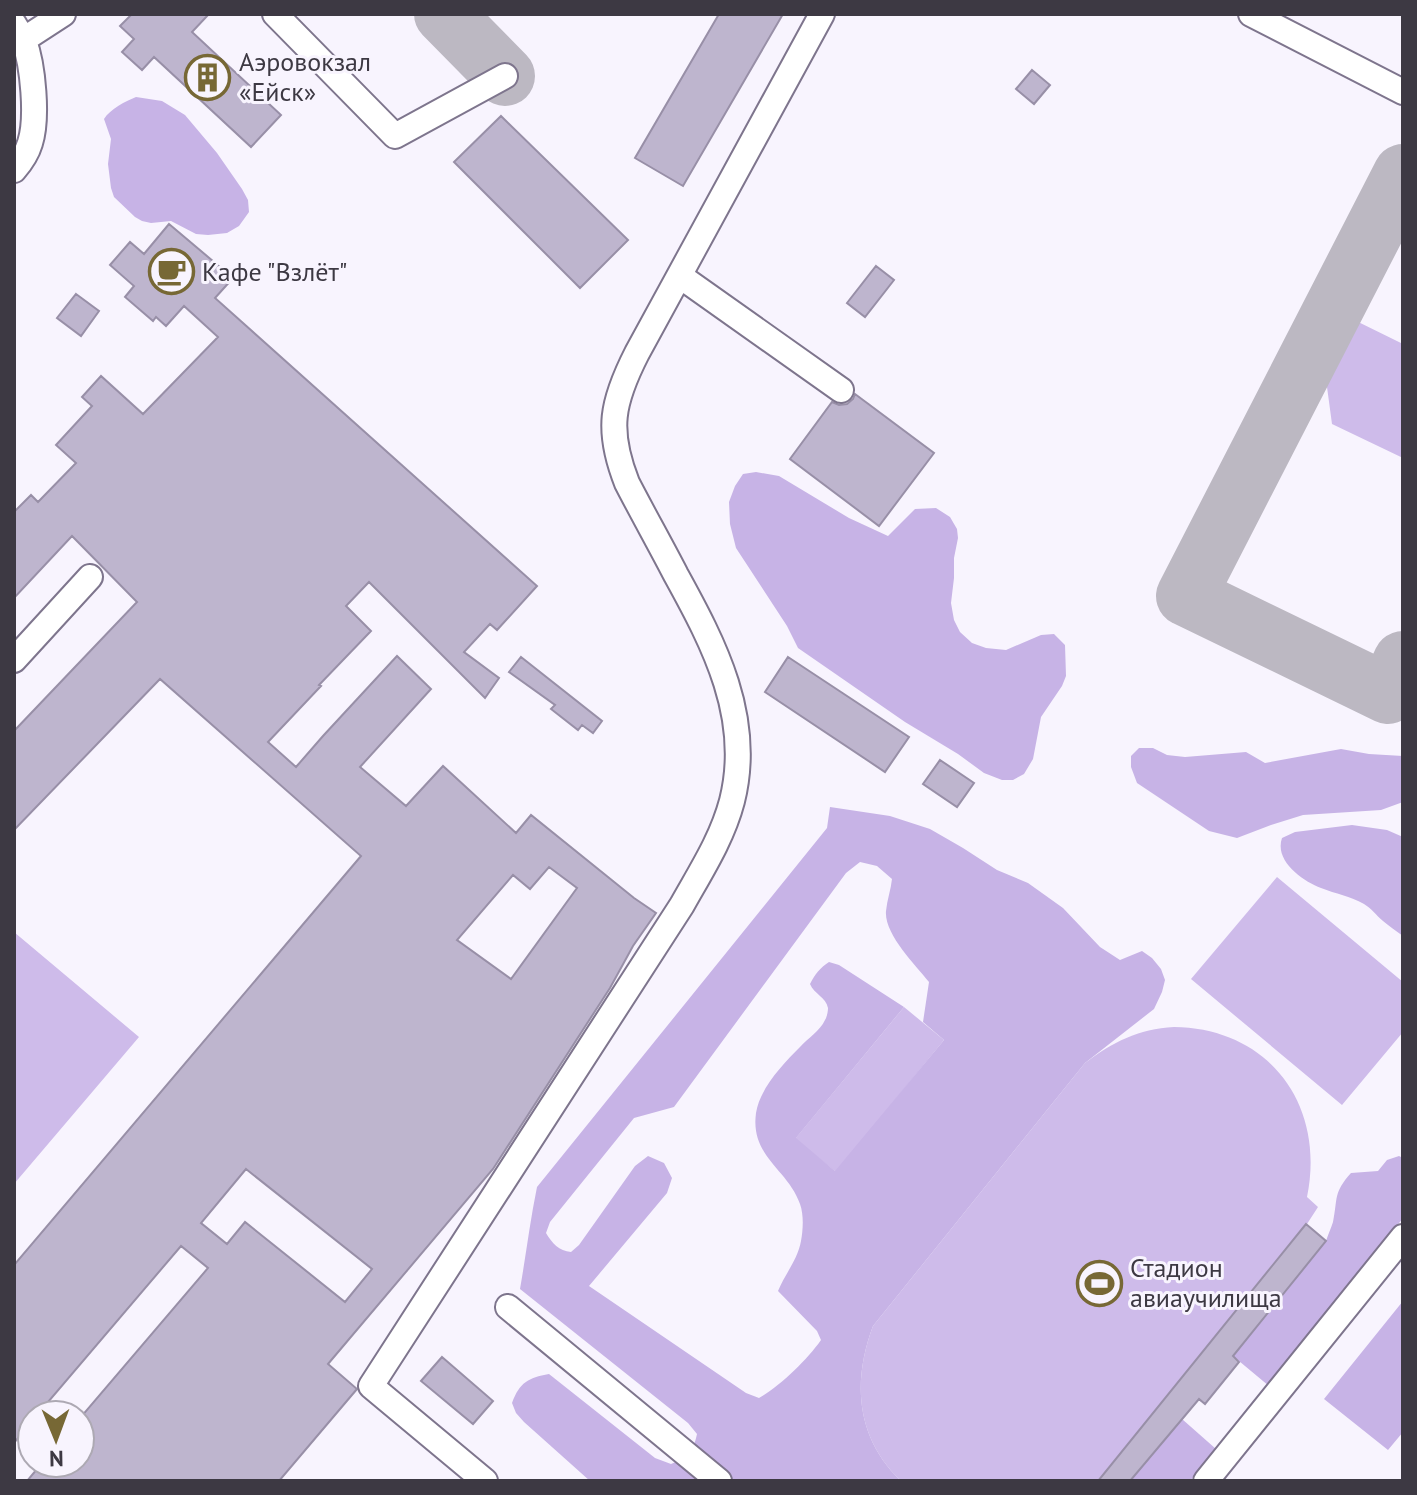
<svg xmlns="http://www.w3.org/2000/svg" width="1417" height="1495" font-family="'PT Sans',sans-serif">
<rect width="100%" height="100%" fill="#f8f4fe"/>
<path fill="#cebbea" d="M1342,314L1403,344V458L1332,424L1322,350Z
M1277,877L1403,982V1032L1342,1105L1191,979Z
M14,932L139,1037L14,1184Z
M904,1007L944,1040L836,1172L795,1139Z
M1174,1027C1269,1028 1326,1105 1307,1197L1318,1207L1307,1224L1326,1241L1233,1356L1239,1362L1205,1404L1198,1400L1130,1481H901C856,1438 852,1382 873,1326L1085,1063C1113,1042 1138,1029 1174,1027Z"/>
<path fill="#c7b3e6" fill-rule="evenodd" d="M136,97L162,101L185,115L217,153L242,189L248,200L249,212L239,226L227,233L208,235L196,234L171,221L151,223L142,221L135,217L114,197L111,188L108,164L111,139L104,119C110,109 126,101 136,97Z
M756,472L779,476L849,518L888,536L915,509L936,508L950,517L957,529L958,538L954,558V578L951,603L954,620L960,632L972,643L986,648L1006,650L1041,635L1054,634L1065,645L1066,676L1062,686L1041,717L1033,759L1024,774L1013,780H1002L984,773L958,754L905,722L798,648L787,626L736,548L730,524L729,502L735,486L743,474Z
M1139,748H1153L1167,755L1185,757L1246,752L1265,763L1341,749L1369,754L1403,756V802L1381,810L1303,815L1271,825L1237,838L1209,831L1137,783L1131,767V756Z
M830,807L890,816L930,829L963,848L997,870L1028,883L1063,908L1100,947L1120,960L1142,951L1152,958L1161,969L1165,980L1162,992L1154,1009L1085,1063L873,1326C852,1382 856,1438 901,1481H590L524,1422L516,1413L512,1403C520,1382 528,1378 549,1374L655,1458L671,1464C688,1457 693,1452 697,1434L688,1423L520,1289C526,1255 530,1221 537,1187L827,828ZM860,862L877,866L892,879C891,889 887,900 886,911C884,934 915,964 929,982L923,1022L944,1040L835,1171L796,1138L904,1007L839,965L829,962C820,968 815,974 810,984C814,994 826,997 828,1008C828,1011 827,1017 825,1020C820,1031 808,1038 800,1047C783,1064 760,1088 756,1113C750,1157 788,1169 800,1204C804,1215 803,1230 801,1241C798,1259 785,1274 778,1291L817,1331L821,1340C807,1360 780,1386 759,1398L746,1393L589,1286L667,1193L672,1178L664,1163L648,1156L635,1166L579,1245L571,1252C559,1251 552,1243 546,1233L550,1222L634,1118L674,1107L846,873Z
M1352,825L1387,830L1403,837V936C1396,931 1389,926 1383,921C1376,915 1371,908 1364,904C1350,896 1336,894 1321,888C1303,881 1274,861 1282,838L1295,832Z
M1399,1156L1403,1158V1218L1269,1386L1233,1356L1326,1241C1328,1235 1331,1228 1333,1222C1338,1198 1333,1193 1351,1173L1378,1171L1387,1160Z
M1403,1301V1432L1388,1450L1324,1399Z
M1182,1419L1216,1449L1190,1481H1130Z"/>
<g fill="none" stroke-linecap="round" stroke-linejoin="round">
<path stroke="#bcb8c2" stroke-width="60" d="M444,14L505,76
M1403,174L1186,596L1388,694L1403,661"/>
</g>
<path fill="#beb5ce" stroke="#988fa7" stroke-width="2" fill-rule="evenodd" d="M132,14H209L192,32L281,115L251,147L154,57L142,70L122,52L134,39L120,26Z
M719,14H783L683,186L635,158Z
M1032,70L1050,85L1034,104L1016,89Z
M501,116L628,240L580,288L454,162Z
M169,224L233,278L215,298L537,586L497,630L490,624L464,652L499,678L485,698L369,582L346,606L371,631L319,685L321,686L268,742L296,767L323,736L397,656L431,689L360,767L406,806L443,766L516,833L531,815L634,898L656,913L633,946L610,988L493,1169L328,1364L357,1389L279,1481H27L42,1463H80V1418L208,1268L181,1246L37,1415H32V1421L14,1443V1265L361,856L160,679L14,830V731L137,602L72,536L14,598V512L31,495L38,502L76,463L56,445L92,406L82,397L101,376L143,414L218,337L184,306L166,326L156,317L153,321L125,297L134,286L110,265L130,242L144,254ZM549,867L577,888L511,979L457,940L513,875L530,889ZM246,1169L372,1269L345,1302L245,1222L227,1244L201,1223Z
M876,266L894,280L865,317L847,303Z
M76,294L99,311L81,336L57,318Z
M855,394L934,453L879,526L790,459L832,402L839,405L847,404L853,399Z
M521,657L602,721L593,733L582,725L578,730L551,709L555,705L509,672Z
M788,657L909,737L885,772L765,692Z
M940,760L974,783L957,807L923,784Z
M1306,1224L1326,1241L1233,1356L1239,1362L1205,1404L1199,1399L1130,1481H1098Z
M442,1357L493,1401L473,1424L421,1381Z"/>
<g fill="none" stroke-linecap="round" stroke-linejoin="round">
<defs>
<path id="minor" d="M275,14L395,136L505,76
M1251,14L1403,92
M14,24C17,29 21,35 24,41C33,65 38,118 30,143C27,153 21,162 14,170
M23,40L63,14
M680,276L841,390
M14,660L90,577
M508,1307L719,1481
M485,1481L371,1386L682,905C701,871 722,839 732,801C753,718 714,644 676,575C660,544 643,514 627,483C606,430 612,402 637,353L822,14
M1206,1481L1403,1237"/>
</defs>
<use href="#minor" stroke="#7e758d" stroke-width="28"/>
<use href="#minor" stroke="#fff" stroke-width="24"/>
</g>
<defs>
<symbol id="building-ring" viewBox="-11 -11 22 22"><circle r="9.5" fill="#f8f4fe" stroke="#776835" stroke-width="1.5"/><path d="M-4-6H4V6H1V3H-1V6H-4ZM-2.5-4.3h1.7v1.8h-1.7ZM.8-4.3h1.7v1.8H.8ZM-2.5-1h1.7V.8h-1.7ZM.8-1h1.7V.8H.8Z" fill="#776835"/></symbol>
<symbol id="cafe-ring" viewBox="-11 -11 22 22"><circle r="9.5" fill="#f8f4fe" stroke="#776835" stroke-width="1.5"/><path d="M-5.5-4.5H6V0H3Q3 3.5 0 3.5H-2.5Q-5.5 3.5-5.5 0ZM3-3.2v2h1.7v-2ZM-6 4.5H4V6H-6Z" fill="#776835"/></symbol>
<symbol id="stadium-ring" viewBox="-11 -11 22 22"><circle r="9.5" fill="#f8f4fe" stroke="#776835" stroke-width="1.5"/><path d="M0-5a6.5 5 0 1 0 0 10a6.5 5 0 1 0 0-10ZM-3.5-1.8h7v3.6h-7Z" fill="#776835"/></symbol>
</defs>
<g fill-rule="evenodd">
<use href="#building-ring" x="182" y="52" width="51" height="51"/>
<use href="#cafe-ring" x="146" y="246" width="51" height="51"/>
<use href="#stadium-ring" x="1074" y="1258" width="51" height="51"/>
</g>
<g text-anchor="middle" stroke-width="6" stroke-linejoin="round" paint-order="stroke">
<g font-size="26" fill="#3d3943" stroke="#f8f4fe" text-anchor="start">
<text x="239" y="71">Аэровокзал<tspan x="239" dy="30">«Ейск»</tspan></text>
<text x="202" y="281">Кафе "Взлёт"</text>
<text x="1130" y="1277">Стадион<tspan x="1130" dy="30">авиаучилища</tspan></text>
</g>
</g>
<rect width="1417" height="1495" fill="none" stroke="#3d3943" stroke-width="32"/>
<g transform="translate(56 1439) rotate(179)"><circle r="38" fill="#f8f4fe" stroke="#ada9b3" stroke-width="2"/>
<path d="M0-6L14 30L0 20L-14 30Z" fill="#776835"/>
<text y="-12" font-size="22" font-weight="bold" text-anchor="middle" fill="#3d3943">N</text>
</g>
</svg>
